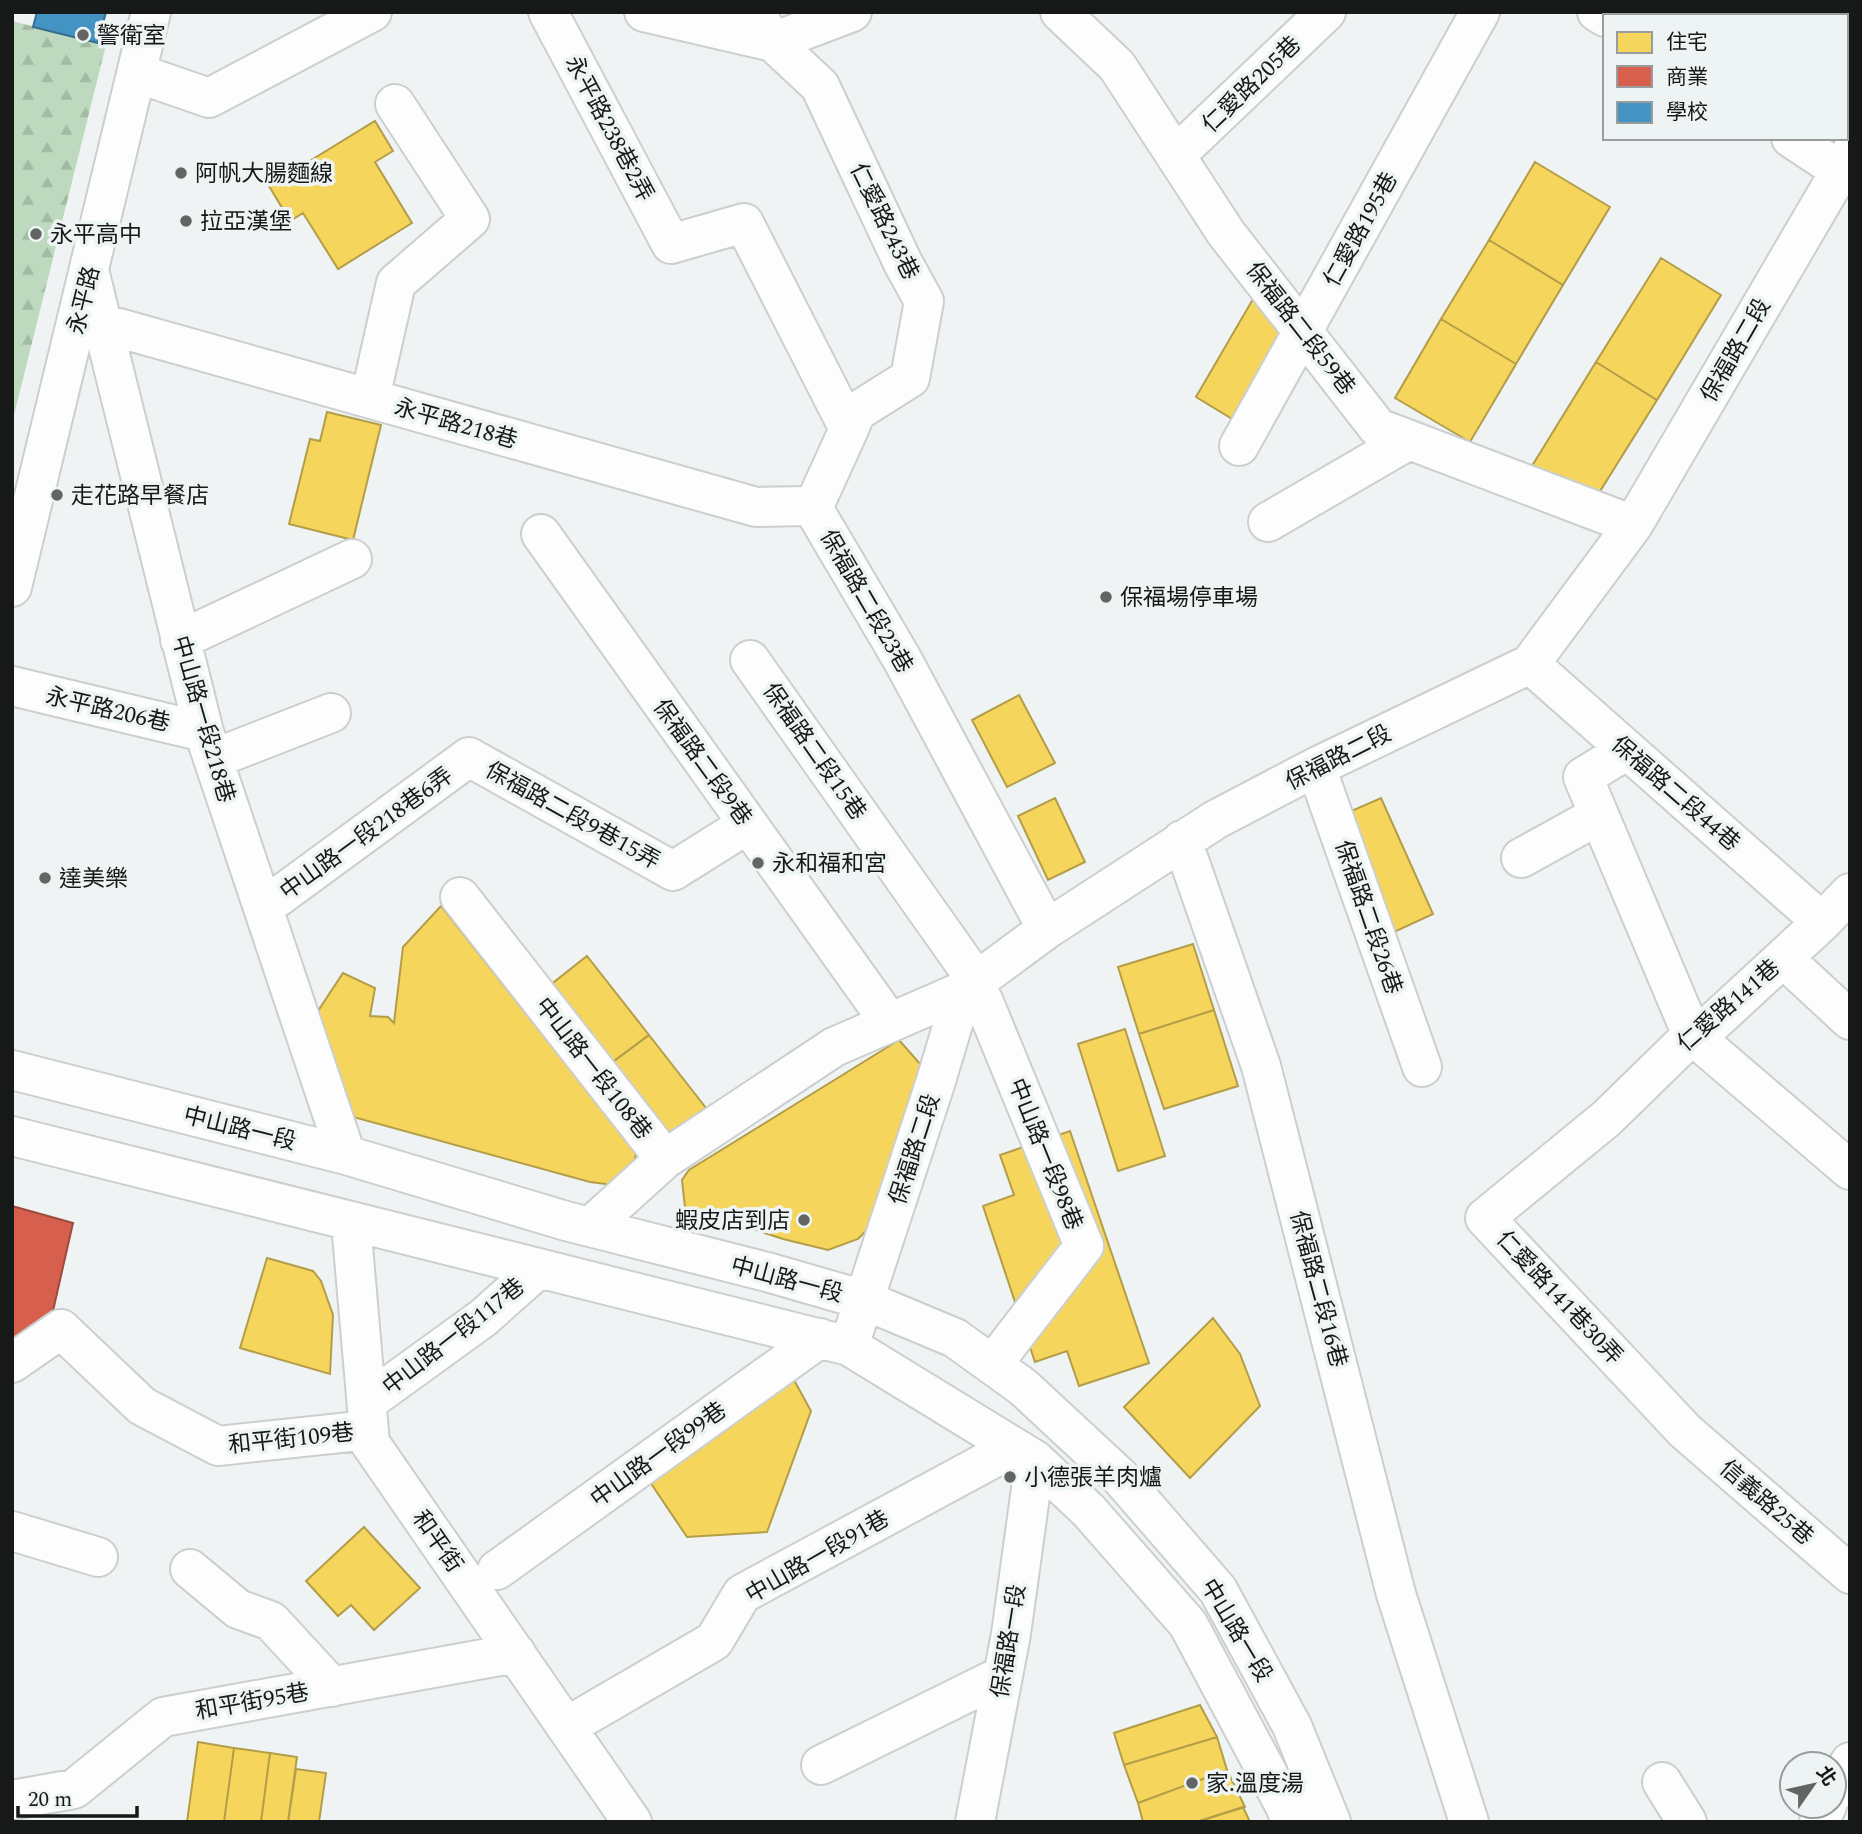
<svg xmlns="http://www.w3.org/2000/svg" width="1862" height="1834" font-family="Spectral,'Noto Sans TC',serif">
<defs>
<pattern id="forest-firs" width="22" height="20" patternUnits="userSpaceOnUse" patternTransform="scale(1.75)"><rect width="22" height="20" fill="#bedabe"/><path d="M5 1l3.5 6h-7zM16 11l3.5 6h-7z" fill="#a3baa3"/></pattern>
</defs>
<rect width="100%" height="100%" fill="#eff3f3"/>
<path fill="url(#forest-firs)" d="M12,21L106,45L12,423Z"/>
<path fill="#f6d55c" stroke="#b39d48" stroke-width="2" d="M375,121L393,151L375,162L412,223L338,269L303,213L290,221L269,186Z
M1535,162L1610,207L1563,285L1489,240Z
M1489,240L1563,285L1516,364L1441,319Z
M1661,258L1721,295L1657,400L1596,362Z
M1253,299L1297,324L1239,423L1196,397Z
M1441,319L1516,364L1470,442L1395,398Z
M1596,362L1657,400L1592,504L1532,466Z
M327,412L381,425L353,540L289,524L310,439L320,441Z
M1019,695L1055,763L1007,787L972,720Z
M1055,798L1085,862L1048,880L1018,816Z
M1381,798L1433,914L1392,933L1340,816Z
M441,906L636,1153L629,1187L590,1182L335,1112L316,1014L343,973L375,988L370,1016L388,1017L394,1023L403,947Z
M1193,944L1214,1010L1139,1034L1118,967Z
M587,956L649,1035L610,1064L549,986Z
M1214,1010L1238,1086L1164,1109L1139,1034Z
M1125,1029L1165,1156L1118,1171L1078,1044Z
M649,1035L706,1108L668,1137L610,1064Z
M899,1040L921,1065L875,1222L858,1239L828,1250L783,1239L685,1207L682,1180L689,1170Z
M1070,1131L1149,1363L1079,1386L1067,1351L1035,1362L983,1206L1014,1195L1000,1155Z
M267,1258L313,1271L321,1281L333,1315L330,1374L240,1348Z
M1213,1318L1240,1354L1260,1406L1190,1478L1124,1407Z
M794,1380L811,1411L767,1532L687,1537L648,1479Z
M364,1527L420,1588L374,1630L351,1605L338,1616L306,1581Z
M1200,1705L1217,1737L1124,1765L1114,1733Z
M1217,1737L1227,1770L1138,1803L1124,1765Z
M198,1742L234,1748L224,1822H187Z
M234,1748L270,1753L261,1822H224Z
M270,1753L297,1757L288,1822H261Z
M296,1769L326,1773L319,1822H288Z
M1227,1770L1245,1807L1197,1822H1143L1138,1803Z
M1243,1807L1250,1822H1196Z"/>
<path fill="#d6604d" stroke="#9d4b3d" stroke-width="2" d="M12,1206L73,1223L50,1324L12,1338Z"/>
<path fill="#4393c3" stroke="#366e90" stroke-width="2" d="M37,12H106L98,43L33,27Z"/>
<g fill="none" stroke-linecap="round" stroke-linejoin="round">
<defs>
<path id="minor" d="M548,12L671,244L744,223L849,429L813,508L902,659L1047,929
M644,12L773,42L852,12
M755,12L773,42L820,86L903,263L924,301L910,378L856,412L849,429
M1060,12L1117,66L1226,233L1378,428L1633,525
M1597,12L1605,17
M137,73L209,98L372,12
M1791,138L1850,177
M1176,155L1326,12
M90,274L204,732L346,1155
M101,323L756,507L805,506L813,508
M370,398L396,283L470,219L395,104
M1239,446L1480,12
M1268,522L1409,440
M541,534L890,1023
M12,587L151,12
M180,640L352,559
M750,660L976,980
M1530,664L1822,922
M12,686L204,732
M1627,750L1583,777L1692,1035L1850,1170
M213,759L331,713
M1316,767L1422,1067
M1182,840L1261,1066L1396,1594L1469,1822
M1521,858L1599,815
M1850,893L1822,922L1706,1029L1692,1035L1607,1118L1485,1218L1685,1431L1850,1574
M460,897L665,1159L590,1227
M263,908L469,757L673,871L748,824
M1783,958L1850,1020
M983,1000L1084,1246L992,1365
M12,1070L346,1155L566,1221L767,1272L864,1300L955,1338L1023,1387L1120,1477L1218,1590L1292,1726L1331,1822
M12,1136L849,1346L1035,1460L1089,1511L1188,1624L1285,1806L1291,1822
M665,1159L834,1047L963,991
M351,1223L370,1443L632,1822
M849,1346L935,1084L963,991L1047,929L1215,820L1316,767L1530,664L1633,525L1850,154
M12,1363L61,1329L142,1406L218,1446L369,1430
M367,1402L483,1318L538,1269
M12,1531L98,1557
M190,1569L238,1609L271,1621L332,1687
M497,1570L820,1338
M566,1727L714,1641L742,1594L1014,1447
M821,1765L1003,1675
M1662,1782L1687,1822
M1834,1793L1850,1762
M12,1800L74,1789L163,1717L516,1653
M975,1822L1011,1634L1035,1460
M1819,1822L1827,1806"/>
</defs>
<use href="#minor" stroke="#cccfcf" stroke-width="42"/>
<use href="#minor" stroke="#fdfdfd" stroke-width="38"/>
</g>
<g fill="#636565" stroke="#eef4f4" stroke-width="2.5">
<circle cx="83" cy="35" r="7"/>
<circle cx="181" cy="173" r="7"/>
<circle cx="186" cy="221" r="7"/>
<circle cx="36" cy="234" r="7"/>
<circle cx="57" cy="495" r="7"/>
<circle cx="1106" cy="597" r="7"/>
<circle cx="758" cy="863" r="7"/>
<circle cx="45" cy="878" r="7"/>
<circle cx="804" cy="1220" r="7"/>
<circle cx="1010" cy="1477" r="7"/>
<circle cx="1192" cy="1783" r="7"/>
</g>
<g text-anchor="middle" stroke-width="7" stroke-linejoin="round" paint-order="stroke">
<g font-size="23" fill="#171919" stroke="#eef4f4" text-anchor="start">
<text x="97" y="43">警衛室</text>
<text x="195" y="181">阿帆大腸麵線</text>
<text x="200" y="229">拉亞漢堡</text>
<text x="50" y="242">永平高中</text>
<text x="71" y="503">走花路早餐店</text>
<text x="1120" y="605">保福場停車場</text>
<text x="772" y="871">永和福和宮</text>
<text x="59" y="886">達美樂</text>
<text x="790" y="1228" text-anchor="end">蝦皮店到店</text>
<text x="1024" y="1485">小德張羊肉爐</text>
<text x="1206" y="1791">家.溫度湯</text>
</g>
<g font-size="23" fill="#171919" stroke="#eef4f4">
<text transform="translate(1251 84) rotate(-44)" y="8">仁愛路205巷</text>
<text transform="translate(610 128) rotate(62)" y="8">永平路238巷2弄</text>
<text transform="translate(885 221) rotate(64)" y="8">仁愛路243巷</text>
<text transform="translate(1360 229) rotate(-61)" y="8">仁愛路195巷</text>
<text transform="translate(83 300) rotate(-76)" y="8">永平路</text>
<text transform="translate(1301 328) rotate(52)" y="8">保福路二段59巷</text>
<text transform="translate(1735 350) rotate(-60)" y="8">保福路二段</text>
<text transform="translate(456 423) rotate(16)" y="8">永平路218巷</text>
<text transform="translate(867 601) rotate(60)" y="8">保福路二段23巷</text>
<text transform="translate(108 709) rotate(13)" y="8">永平路206巷</text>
<text transform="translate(204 719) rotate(74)" y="8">中山路一段218巷</text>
<text transform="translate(815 751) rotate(55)" y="8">保福路二段15巷</text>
<text transform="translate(1338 757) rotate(-27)" y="8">保福路二段</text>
<text transform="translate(703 762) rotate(54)" y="8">保福路二段9巷</text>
<text transform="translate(1676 793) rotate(41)" y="8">保福路二段44巷</text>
<text transform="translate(573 815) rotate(29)" y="8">保福路二段9巷15弄</text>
<text transform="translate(366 833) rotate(-36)" y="8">中山路一段218巷6弄</text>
<text transform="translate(1369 917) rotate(71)" y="8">保福路二段26巷</text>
<text transform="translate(1728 1005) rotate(-41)" y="8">仁愛路141巷</text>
<text transform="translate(594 1068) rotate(52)" y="8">中山路一段108巷</text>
<text transform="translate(240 1128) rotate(14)" y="8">中山路一段</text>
<text transform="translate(914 1149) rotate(-72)" y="8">保福路二段</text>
<text transform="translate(1046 1154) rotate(68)" y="8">中山路一段98巷</text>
<text transform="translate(787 1279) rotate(15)" y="8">中山路一段</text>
<text transform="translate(1319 1289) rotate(75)" y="8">保福路二段16巷</text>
<text transform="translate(1560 1297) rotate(47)" y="8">仁愛路141巷30弄</text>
<text transform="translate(453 1336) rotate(-38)" y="8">中山路一段117巷</text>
<text transform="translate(291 1438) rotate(-6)" y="8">和平街109巷</text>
<text transform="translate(658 1454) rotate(-36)" y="8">中山路一段99巷</text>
<text transform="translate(1767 1502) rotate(41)" y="8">信義路25巷</text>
<text transform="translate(438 1541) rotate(55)" y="8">和平街</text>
<text transform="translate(817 1556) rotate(-30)" y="8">中山路一段91巷</text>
<text transform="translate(1237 1630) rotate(59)" y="8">中山路一段</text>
<text transform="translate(1008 1641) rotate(-81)" y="8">保福路一段</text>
<text transform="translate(252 1701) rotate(-10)" y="8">和平街95巷</text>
</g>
</g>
<rect width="1862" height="1834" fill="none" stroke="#171919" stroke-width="28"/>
<rect x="1603" y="14" width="245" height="126" fill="#eef4f4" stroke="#989c9c" stroke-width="2"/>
<rect x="1617" y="32" width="35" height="21" fill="#f6d55c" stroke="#989c9c" stroke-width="2"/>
<text x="1666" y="49" font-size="21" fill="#171919">住宅</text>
<rect x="1617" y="66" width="35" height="21" fill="#d6604d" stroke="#989c9c" stroke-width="2"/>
<text x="1666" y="84" font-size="21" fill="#171919">商業</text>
<rect x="1617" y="102" width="35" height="21" fill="#4393c3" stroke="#989c9c" stroke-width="2"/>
<text x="1666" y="119" font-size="21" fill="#171919">學校</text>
<g transform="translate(1813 1785) rotate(56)"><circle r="33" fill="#eef4f4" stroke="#989c9c" stroke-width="2"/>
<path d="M0-5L12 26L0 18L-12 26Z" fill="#636565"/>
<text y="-10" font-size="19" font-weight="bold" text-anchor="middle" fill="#171919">北</text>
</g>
<path d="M18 1806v10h119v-10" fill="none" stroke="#171919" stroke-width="3.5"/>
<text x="28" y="1806" font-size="21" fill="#171919" stroke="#eef4f4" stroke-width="5" paint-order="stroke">20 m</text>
</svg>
